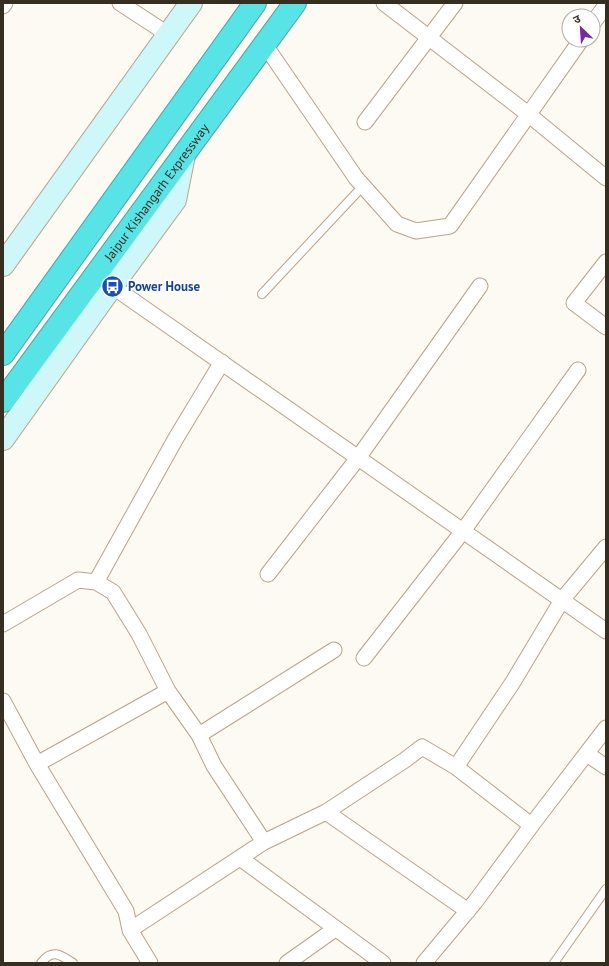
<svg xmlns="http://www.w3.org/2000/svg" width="609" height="966" font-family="'PT Sans','Noto Sans Devanagari',sans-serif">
<rect width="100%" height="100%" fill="#fdf9f3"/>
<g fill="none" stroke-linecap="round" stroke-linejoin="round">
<defs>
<path id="lane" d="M262,294L363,186
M41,963C52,948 61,955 73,963
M554,963L606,889"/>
<path id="street" d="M120,3L169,35
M384,3L528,114L606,178
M3,6L5,3
M593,23L606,5
M265,45L356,178L397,224L416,231L450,226L581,40
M365,122L455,3
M606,262L574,303L606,327
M112,286L606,631
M268,574L358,458L480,286
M96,582L176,438L222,362
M3,624L78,580L96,582L113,592L139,634L168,691L199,735L214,766L264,842
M364,658L463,531L578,370
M3,701L37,764L126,911L130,930L150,963
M199,735L334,650
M587,754L606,767
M37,764L168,691
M456,767L513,682L562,600L606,547
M326,812L468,911
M240,858L383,963
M130,930L264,842L326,812L405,760L422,747L456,767L531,825
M287,963L335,929
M424,963L475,902L537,818L606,728"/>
<path id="secondary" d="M3,265L191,3
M3,439L112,286L175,200L184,155"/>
<g id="highway">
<path d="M3,354L255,3"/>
<path id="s1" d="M3,401L295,3"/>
</g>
</defs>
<use href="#lane" stroke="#b9a287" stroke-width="10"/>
<use href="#street" stroke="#b9a287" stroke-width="17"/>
<use href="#secondary" stroke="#b9a287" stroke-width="24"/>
<use href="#highway" stroke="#4ca4a1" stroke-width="24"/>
<use href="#lane" stroke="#fff" stroke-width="8"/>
<use href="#street" stroke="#fff" stroke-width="15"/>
<use href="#secondary" stroke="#cdf7f8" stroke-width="22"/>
<use href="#highway" stroke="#58e4e6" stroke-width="22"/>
</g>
<defs>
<symbol id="bus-disc" viewBox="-11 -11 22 22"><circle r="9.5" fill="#1a4fb4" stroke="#fff"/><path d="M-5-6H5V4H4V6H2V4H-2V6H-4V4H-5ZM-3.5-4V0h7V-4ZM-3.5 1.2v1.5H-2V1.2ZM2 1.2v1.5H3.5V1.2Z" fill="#fff"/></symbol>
</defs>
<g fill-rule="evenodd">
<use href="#bus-disc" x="100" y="274" width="25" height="25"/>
</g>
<g text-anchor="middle" stroke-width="3.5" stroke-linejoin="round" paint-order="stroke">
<g font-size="13" fill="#372e22" stroke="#fff">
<text dy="5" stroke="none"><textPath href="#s1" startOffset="259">Jaipur Kishangarh Expressway</textPath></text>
</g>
<g font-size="13" font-weight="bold" fill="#164399" stroke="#fff" text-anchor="start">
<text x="128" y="291">Power House</text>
</g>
</g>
<rect width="609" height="966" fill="none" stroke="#372e22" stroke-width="8"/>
<g transform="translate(581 28) rotate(335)"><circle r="19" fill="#ffffff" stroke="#afaba7"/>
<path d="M0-3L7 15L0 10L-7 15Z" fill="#742b9e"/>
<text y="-6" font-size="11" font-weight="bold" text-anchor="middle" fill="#372e22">उ</text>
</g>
</svg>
